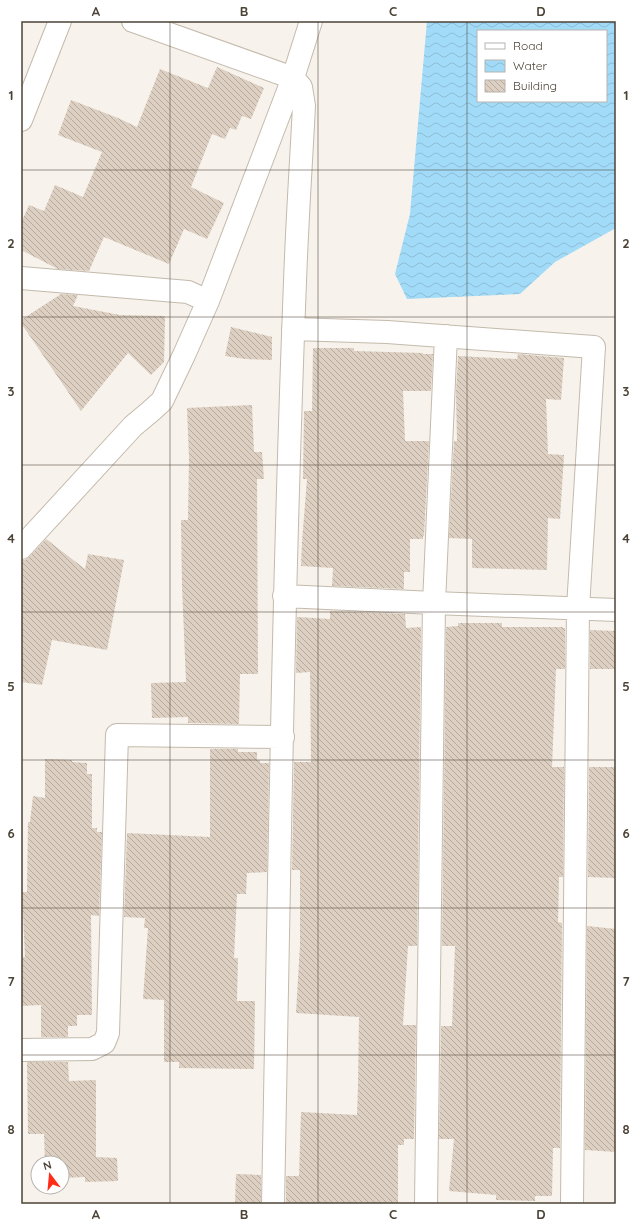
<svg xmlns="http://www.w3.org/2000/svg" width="637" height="1225" font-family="Quicksand,sans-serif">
<defs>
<pattern id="water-waves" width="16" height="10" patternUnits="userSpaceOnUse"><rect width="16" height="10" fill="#a2dbf8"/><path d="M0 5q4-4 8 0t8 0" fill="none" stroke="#8dbdd5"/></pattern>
<pattern id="building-back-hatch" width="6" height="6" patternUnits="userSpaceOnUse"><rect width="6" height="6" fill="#ddd0c2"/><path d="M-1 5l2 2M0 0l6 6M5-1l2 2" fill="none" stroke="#b5aa9e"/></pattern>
</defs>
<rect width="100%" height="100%" fill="#f7f2eb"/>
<path fill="url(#water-waves)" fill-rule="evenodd" d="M427,21H616V228L555,262L520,294L407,299L395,274L410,214ZM478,31H606V101H478Z"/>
<path fill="url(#building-back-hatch)" d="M217,67L264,88L251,119L242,116L236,130L230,128L225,139L212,134L191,187L224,203L207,239L184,229L169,264L104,237L89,271L58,269L21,250V223L29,205L44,211L55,185L83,197L102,152L58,135L71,100L118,118L137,127L160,69L208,88Z
M61,294L78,295L73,306L120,315L165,316L164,362L151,375L128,353L81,411L21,323V320Z
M231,327L272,337V360L245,359L225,356Z
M313,348H354V351L423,353V354H433L431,391H403L405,441H429L424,536H423V539H410V572H404V589L332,586L333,568L301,566L302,542L307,479H303L304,411H312Z
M518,354L564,358L561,400L546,399L548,454L564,455L560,519L548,518L547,570L472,568V539L449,538L454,441H457L456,392L458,356L517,359Z
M252,405L254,452H262L264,479H257L258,674H240L239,724L188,723V717L152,718L151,683L186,682L182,586L181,520H188L189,458L187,408Z
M46,539L85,569L88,554L124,560L107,650L52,640L42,685L21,682V560H25L30,556Z
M330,611L405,614L406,628L421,627L417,946H408L403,1025H416L414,1139H404V1145H398V1204H286V1176H299L301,1112L357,1115L358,1086L359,1017L296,1013L300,945V870H292L294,762H311L310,672L296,673L297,617L330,619Z
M458,623H502V627H563V628H565V669H556L552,767H564L563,877H559L558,922L562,923L560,1148H553L552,1196H535V1201L496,1200V1195L449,1191L454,1139H439L441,1026H452L455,946H442L446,627L458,626Z
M590,630L616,631V669H590Z
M210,749H238V752H257V760H260V763H269L267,872L247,873L246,894H237L234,958H238L237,1001H255L254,1069L179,1068V1062H164V1000L143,999L148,928H144L145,918L124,917L127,833L210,837Z
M45,759L72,760V762L87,763V774H92V828H97V832H102L99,916L91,915L92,1015H77V1026H68V1037H41V1005L21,1006V957H25L22,892H27L28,822H30L33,796L45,798Z
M589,767H616V878L588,877Z
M587,926L616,929V1152L585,1150Z
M27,1062H68L69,1081L96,1080V1157L117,1158L118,1181L85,1182V1177L62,1178V1163H45L44,1134H28Z
M236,1174L261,1175V1204H235Z"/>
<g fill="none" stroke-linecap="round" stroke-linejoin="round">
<defs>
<path id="minor" d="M21,120L60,21
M21,278L188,292L208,301
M293,329L387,332L594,347L578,608L572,1204
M21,548L133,426L151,411L162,401L184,355L208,301L293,78L133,21
M284,596L434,603L616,610
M21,1050L92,1049L104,1043L108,1033L117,735L283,737
M273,1204C279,897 283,589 295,282C297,223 301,165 304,106L301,87L293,78L311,21
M426,1204L434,603L446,336"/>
</defs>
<use href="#minor" stroke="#c4baac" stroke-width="24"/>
<use href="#minor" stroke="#fff" stroke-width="22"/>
</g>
<path fill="none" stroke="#4c4337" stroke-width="1" stroke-opacity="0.55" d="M170,21V1204M318,21V1204M467,21V1204M21,170H616M21,317H616M21,465H616M21,612H616M21,760H616M21,908H616M21,1055H616"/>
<rect width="637" height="1225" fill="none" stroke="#ffffff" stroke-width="44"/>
<rect x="477" y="30" width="130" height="72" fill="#ffffff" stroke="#b7b4af"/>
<rect x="485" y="43" width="20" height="6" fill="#ffffff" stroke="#b7b4af"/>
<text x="513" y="50" font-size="12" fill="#4c4337">Road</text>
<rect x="485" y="60" width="20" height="12" fill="url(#water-waves)" stroke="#b7b4af"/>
<text x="513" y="70" font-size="12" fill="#4c4337">Water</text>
<rect x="485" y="80" width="20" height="12" fill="url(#building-back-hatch)" stroke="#b7b4af"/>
<text x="513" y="90" font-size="12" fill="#4c4337">Building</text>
<g transform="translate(50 1175) rotate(344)"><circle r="19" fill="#ffffff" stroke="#b7b4af"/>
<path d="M0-3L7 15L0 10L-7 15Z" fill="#ff2c19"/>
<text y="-6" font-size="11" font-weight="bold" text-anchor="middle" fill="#4c4337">N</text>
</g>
<rect x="22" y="22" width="593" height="1181" fill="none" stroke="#4c4337" stroke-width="1.5"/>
<g font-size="13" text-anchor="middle" font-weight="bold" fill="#4c4337">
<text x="96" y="16">A</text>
<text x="244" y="16">B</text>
<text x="393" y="16">C</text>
<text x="541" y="16">D</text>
<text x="11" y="100">1</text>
<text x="626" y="100">1</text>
<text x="11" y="248">2</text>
<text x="626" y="248">2</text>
<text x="11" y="396">3</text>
<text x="626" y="396">3</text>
<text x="11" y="543">4</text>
<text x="626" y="543">4</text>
<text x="11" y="691">5</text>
<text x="626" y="691">5</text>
<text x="11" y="838">6</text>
<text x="626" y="838">6</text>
<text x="11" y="986">7</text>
<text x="626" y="986">7</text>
<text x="11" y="1134">8</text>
<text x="626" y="1134">8</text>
<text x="96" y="1219">A</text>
<text x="244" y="1219">B</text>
<text x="393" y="1219">C</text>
<text x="541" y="1219">D</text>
</g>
</svg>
